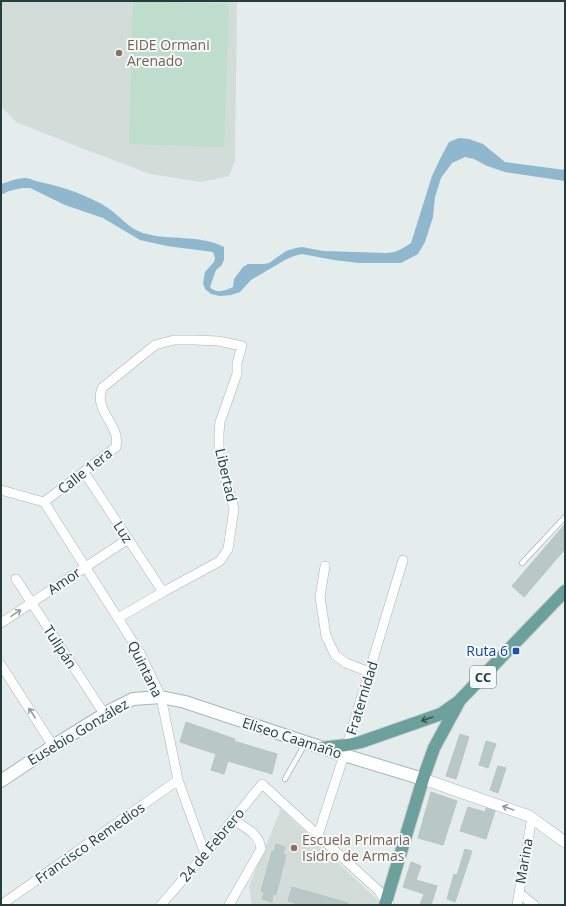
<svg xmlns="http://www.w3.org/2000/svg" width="566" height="906" font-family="'Open Sans',sans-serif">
<rect width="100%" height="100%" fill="#e4edeb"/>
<path fill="#d2ddda" d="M1,1H237L235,161L229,176L201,182L150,174L84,149L16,122L1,106Z
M281,809L379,901L377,905H252L249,886Z"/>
<path fill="#beddcc" d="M133,1L229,4L224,147L129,144Z"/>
<path fill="#8fb8cf" d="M459,138L469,139L483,144L505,162L565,170V181L505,172L487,166L474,159L465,157L452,163L441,178L435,197L433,217L425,242L418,254L401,263H359L334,260L302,254L294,256L285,260L251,280L240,292L231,295L220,296L211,294L205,289L203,283L205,272L214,262L215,258L213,252L167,246L140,240L103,218L65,205L30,188H22L9,191L1,195V184C8,182 17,178 25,178C30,178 35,181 40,182C63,187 88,195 108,208C120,216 129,229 143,233C169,241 199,234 224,247V260L221,266L216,270L210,287C216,294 225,291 233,287L234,279L243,267L248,264H264L269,263L286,251L296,248L302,247L323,251L385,253C396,253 402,249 411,243L432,176L441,157L449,142Z"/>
<path fill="#b9c8c4" stroke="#b7c6c3" d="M565,524V549L524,597L512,586Z
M186,722L235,739L234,741L277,754L272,774L228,761L224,774L211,770L216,754L180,742Z
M460,734L469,737L456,779L446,776Z
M486,741L496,744L488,768L479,765Z
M498,766L506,768L498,793L490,790Z
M431,792L457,801L443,845L418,838Z
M468,807L485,812L486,808L495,811L486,839L460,831Z
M276,844L285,847L283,854L286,855L276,895L273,894L272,902L262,899L264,892L261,891L272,851L274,852Z
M465,849L472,851L455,902L447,899L454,874L457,875Z
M411,862L421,866L416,880L437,886L431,905H420L424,894L403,887Z
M292,887L348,903V905H301L288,901Z"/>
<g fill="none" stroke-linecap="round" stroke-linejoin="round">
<defs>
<path id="service" d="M522,563L565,517
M285,779L305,744"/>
<path id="minor" d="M84,472L163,592
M1,490L44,502
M44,502L116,447C121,424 93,412 102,388L155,345L174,340H194L218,341L242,346L237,363V374L220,422L219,433V454L234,509L228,549L220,561L163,592L118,618
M44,502L140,653L161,697L178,780L205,854
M325,566L320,597L326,636L335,655L346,663L369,672
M16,579L105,715
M1,623L128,539
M1,665L53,746
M318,835L344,755L403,560
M519,893L534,905
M1,905L178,780
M161,905L205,854L262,784L379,891L386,902L389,904
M229,905L261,849C259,833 246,828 233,820
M517,905L532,817"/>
<path id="tertiary" d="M423,779L529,816L565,842"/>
<path id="secondary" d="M1,781L53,746L111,710L133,699L161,697L185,702L344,755L423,779"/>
<path id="primary" d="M321,748L347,745L361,742L441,714L458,702
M385,905L423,779L434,748L460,700L565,591"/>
</defs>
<use href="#service" stroke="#a7b5b3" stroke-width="6"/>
<use href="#minor" stroke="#a7b5b3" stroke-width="10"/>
<use href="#tertiary" stroke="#a7b5b3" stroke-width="12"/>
<use href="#secondary" stroke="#a3b8b5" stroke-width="14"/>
<use href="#primary" stroke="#c2c9c8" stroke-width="14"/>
<use href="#service" stroke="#fff" stroke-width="4.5"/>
<use href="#minor" stroke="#fff" stroke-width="9"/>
<use href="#tertiary" stroke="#fff" stroke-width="11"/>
<use href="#secondary" stroke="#fff" stroke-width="12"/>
<use href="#primary" stroke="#6ba09d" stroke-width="12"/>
</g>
<defs><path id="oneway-shaft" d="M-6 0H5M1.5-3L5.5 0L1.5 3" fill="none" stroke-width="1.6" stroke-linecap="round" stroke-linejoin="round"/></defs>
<g stroke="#929e9e">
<use href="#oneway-shaft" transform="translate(16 613) rotate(-34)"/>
<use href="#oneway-shaft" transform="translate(32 713) rotate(-123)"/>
<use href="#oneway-shaft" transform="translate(508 808) rotate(-161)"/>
</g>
<use stroke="#365654" href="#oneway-shaft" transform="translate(427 719) rotate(161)"/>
<g fill="#8d6e63" stroke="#f5f9f8" stroke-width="1.5">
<circle cx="119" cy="53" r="4"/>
<circle cx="294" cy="848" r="4"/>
</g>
<rect fill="#1a4fb4" stroke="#f5f9f8" stroke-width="1.5" x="512" y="647" width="8" height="8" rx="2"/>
<g text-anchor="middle" stroke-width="4" stroke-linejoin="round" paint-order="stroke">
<rect fill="#f5f9f8" stroke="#637674" stroke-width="1" x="470" y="666" width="26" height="22" rx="3"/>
<g font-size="13" font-weight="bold" fill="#243e3c">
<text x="483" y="682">CC</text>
</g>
<g font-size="14" fill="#785e54" stroke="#f5f9f8" text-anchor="start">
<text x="127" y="50">EIDE Ormani<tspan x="127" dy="16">Arenado</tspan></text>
<text x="302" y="845">Escuela Primaria<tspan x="302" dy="16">Isidro de Armas</tspan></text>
</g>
<g font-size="14" fill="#243e3c" stroke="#f5f9f8">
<text transform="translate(85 471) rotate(-38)" y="5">Calle 1era</text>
<text transform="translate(226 475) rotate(77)" y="5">Libertad</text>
<text transform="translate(123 532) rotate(57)" y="5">Luz</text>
<text transform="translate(64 581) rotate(-34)" y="5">Amor</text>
<text transform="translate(60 647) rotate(57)" y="5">Tulipán</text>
<text transform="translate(145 669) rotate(64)" y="5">Quintana</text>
<text transform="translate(362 698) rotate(-73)" y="5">Fraternidad</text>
<text transform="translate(78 732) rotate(-31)" y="5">Eusebio González</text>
<text transform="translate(292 738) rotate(18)" y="5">Eliseo Caamaño</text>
<text transform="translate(90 843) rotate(-35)" y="5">Francisco Remedios</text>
<text transform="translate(212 845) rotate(-50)" y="5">24 de Febrero</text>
<text transform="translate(524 861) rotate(-80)" y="5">Marina</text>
</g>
<g font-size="14" fill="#164399" stroke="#f5f9f8" text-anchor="end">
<text x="508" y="656">Ruta 6</text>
</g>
</g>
<rect width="566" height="906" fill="none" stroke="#243e3c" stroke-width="4"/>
</svg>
